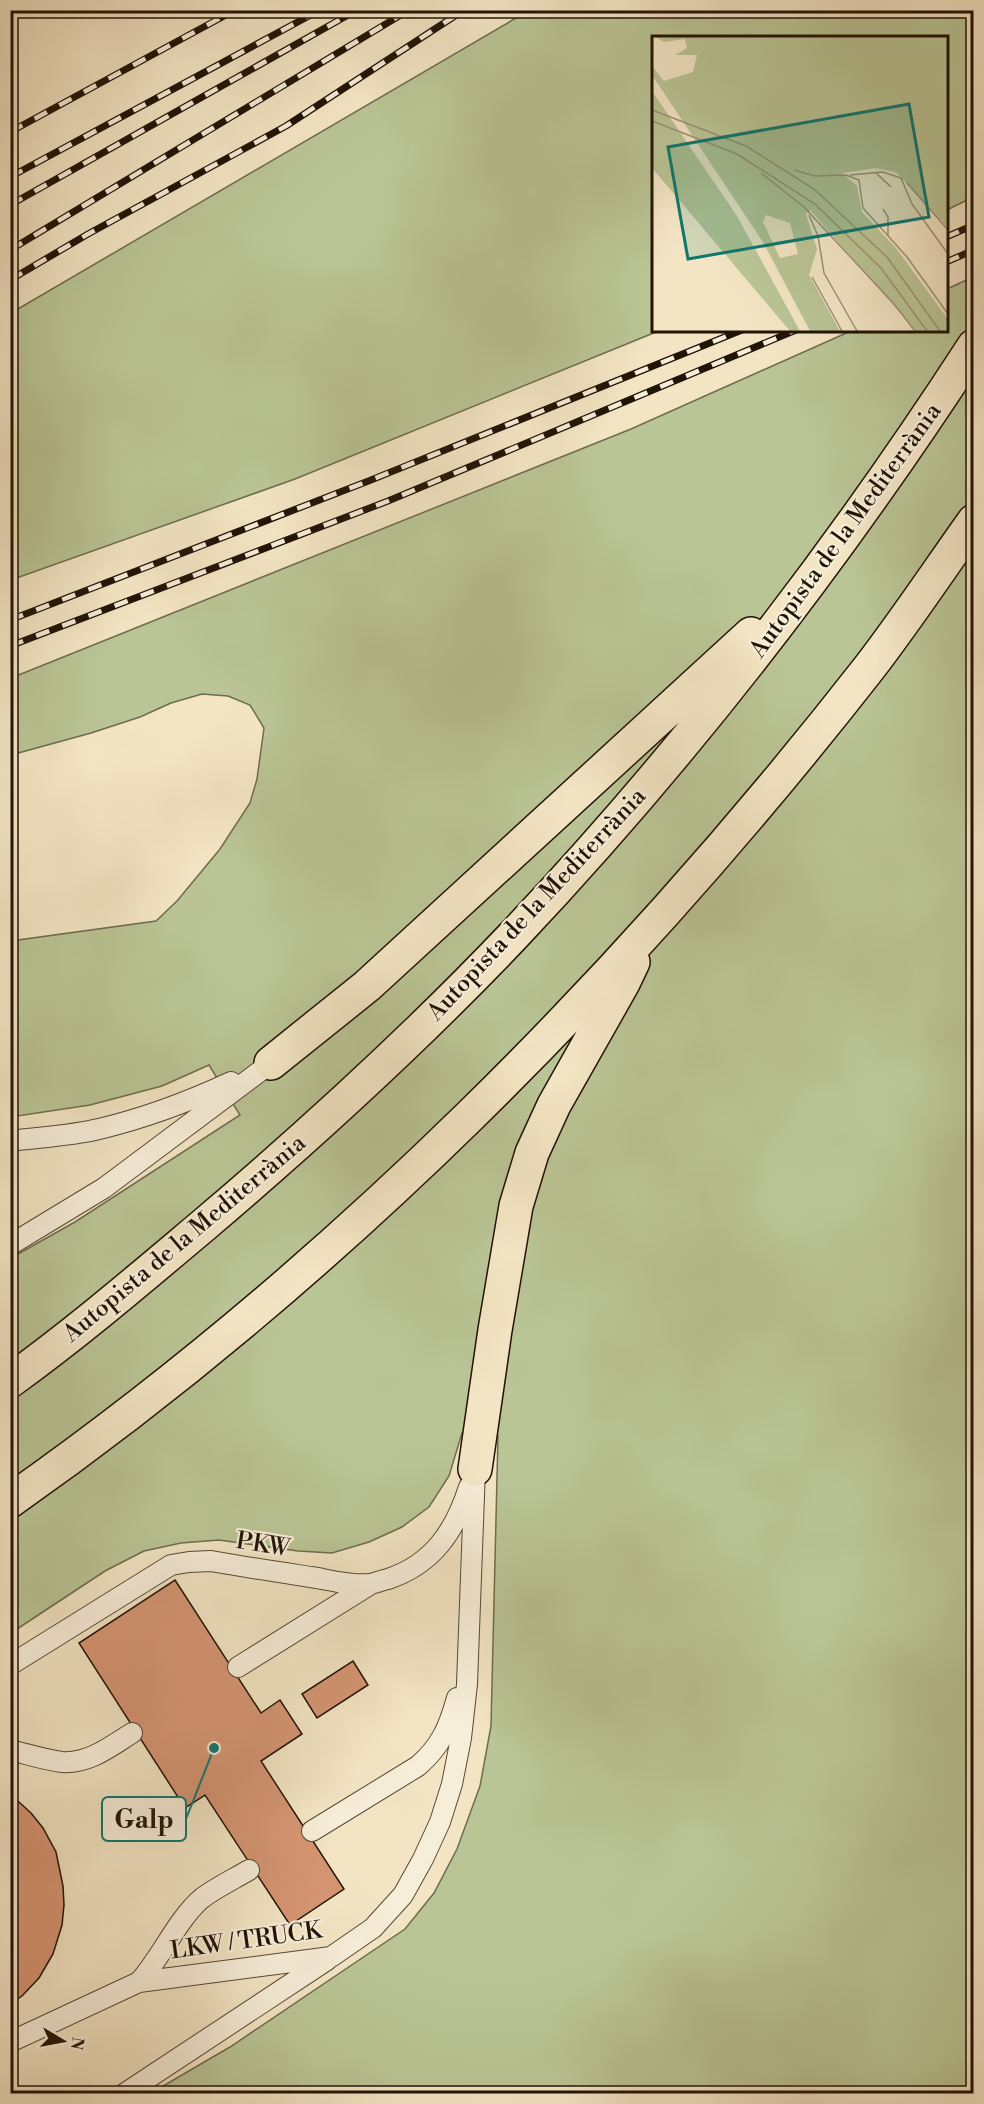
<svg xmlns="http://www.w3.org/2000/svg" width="984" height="2104" font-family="'Libre Bodoni',serif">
<rect width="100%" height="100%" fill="#f3e5c4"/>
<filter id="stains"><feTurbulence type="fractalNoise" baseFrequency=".00333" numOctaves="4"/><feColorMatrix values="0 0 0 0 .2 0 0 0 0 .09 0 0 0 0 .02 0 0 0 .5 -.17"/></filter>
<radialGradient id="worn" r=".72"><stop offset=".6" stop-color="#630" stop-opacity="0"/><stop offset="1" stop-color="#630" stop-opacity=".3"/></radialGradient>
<path fill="#bac595" stroke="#6e6c4e" stroke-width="1.5" d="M528,11H973V197L947,210L946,38H654V330H661L295,479L11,580V313Z
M973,277V2093H151L230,2047L405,1929L434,1893L457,1849L480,1786L491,1726L498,1436L462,1433L449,1476L429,1507L402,1527L369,1542L332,1553L298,1551L219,1540L181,1543L144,1551L105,1571L11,1633V1258L75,1222L240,1115L209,1065L162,1086L90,1105L11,1117V941L156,921L177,901L220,849L250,803L257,779L264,728L250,705L228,696L202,694L171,703L140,717L91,733L11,755V678L631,429L853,330H946L947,289Z"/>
<path fill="#d59573" stroke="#221307" stroke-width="1.5" d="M175,1580L261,1713L280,1700L302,1734L261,1761L344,1889L290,1925L205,1795L185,1808L79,1643Z
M353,1661L368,1685L317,1718L302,1694Z
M10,1794L31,1813L43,1828L56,1852L63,1886L64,1905L62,1925L53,1954L39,1978L22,1996L10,2004Z"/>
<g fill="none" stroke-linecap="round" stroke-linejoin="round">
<defs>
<path id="service" d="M10,1141C40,1137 70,1136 99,1129C145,1118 188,1102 231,1082
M10,1245L104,1188L271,1063
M10,1665L171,1565L189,1562L211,1561C244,1567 278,1572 311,1577C330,1580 351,1586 370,1584C376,1583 382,1580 388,1579C433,1564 455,1531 469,1487
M238,1667L371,1584
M10,1750C27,1754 45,1760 62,1762C89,1764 111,1746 132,1733
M312,1831L418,1766C441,1746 449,1727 457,1698
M139,1982C161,1958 177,1920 201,1899C215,1888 234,1879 249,1870
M10,2042L139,1982L331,1957L373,1928L403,1895L423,1859L440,1822L452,1784L461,1738L467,1684L475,1469
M124,2094L327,1960"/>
<path id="motorway" d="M271,1063L367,986L751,634
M10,1381C78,1332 142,1277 205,1224C312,1133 416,1038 513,936C685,754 837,557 974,346
M475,1469L495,1330L516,1206L532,1153L554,1105L623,983L633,962
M10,1501C336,1272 625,980 869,668C906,620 939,570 974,521"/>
</defs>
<use href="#service" stroke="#564836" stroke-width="22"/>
<use href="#motorway" stroke="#221307" stroke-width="36"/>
<use href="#service" stroke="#f7eed9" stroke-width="20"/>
<use href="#motorway" stroke="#f3e5c4" stroke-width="33"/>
<defs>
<path id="rail" d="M10,132L235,10
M10,177L320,10
M10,205L357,10
M946,237L974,225
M10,250L409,10
M946,262L974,250
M10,280L88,234L286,126L464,10
M10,620L371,480L742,330
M10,646L388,501L796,330"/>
</defs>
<use href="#rail" stroke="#221307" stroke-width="7"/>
<use href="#rail" stroke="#f7eed9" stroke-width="4.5" stroke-dasharray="14" stroke-linecap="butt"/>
</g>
<g text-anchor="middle" stroke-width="4.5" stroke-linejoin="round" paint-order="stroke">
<g font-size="24" fill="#221307" stroke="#f7eed9">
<text transform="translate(845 530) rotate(-54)" y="8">Autopista de la Mediterrània</text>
<text transform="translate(536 904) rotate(-47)" y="8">Autopista de la Mediterrània</text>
<text transform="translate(184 1238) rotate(-40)" y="8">Autopista de la Mediterrània</text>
<text transform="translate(263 1544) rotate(9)" y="8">PKW</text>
<text transform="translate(246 1940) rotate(-8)" y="8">LKW / TRUCK</text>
</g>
</g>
<g transform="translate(652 36)">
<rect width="296" height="296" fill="#f3e5c4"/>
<path d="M2,0H295V191L244,136L223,132L190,137L205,150L210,176L244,212L295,282V295H264L158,174L154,178L165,213L157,239L188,295H158L111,206L0,39V30L12,45L41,36L45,19H23L35,12L33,3L12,6ZM114,179L138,187L146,218L128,222L111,186ZM0,55L85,180L148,295H138L0,132Z" fill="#bac595" fill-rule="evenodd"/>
<path fill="none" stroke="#9f9178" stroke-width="1.5" d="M0,74L94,110L162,153L235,221L288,295M0,85L85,118L163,168L229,232L275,295M142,134L163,140L194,139M109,137L152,171M224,137L239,151M194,139L207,144L211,172L255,221L296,278M198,139L231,136L249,142L260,168L296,218M255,147L296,194M152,171L242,268L263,295M231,173L236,181V200M157,179L166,200L172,237L205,295M160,241L190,295"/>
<path fill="#0f766e" fill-opacity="0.15" stroke="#0f766e" stroke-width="3" d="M257,68L277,181L36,223L16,111Z"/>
<rect width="296" height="296" fill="none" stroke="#221307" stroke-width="3"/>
</g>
<path fill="none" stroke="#0f766e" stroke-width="2" d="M214 1748L186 1819"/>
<circle fill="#0f766e" stroke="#f7eed9" stroke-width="2" cx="214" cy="1748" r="6"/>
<rect fill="#f7eed9" stroke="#0f766e" stroke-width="2" x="102" y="1797" width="84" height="44" rx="6"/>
<g font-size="26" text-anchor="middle" font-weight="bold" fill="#221307">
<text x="144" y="1828">Galp</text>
</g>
<rect width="984" height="2104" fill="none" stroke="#f3e5c4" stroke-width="36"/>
<rect x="12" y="12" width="960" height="2080" fill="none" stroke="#221307" stroke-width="3"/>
<rect x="18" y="18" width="948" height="2068" fill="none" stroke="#221307" stroke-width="1.5"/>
<g transform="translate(63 2041) rotate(100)" stroke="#f7eed9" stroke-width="4.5" paint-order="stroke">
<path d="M0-4.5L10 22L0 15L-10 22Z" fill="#221307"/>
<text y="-9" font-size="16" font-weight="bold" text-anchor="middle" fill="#221307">N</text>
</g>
<rect width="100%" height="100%" filter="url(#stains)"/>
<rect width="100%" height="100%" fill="url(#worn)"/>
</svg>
